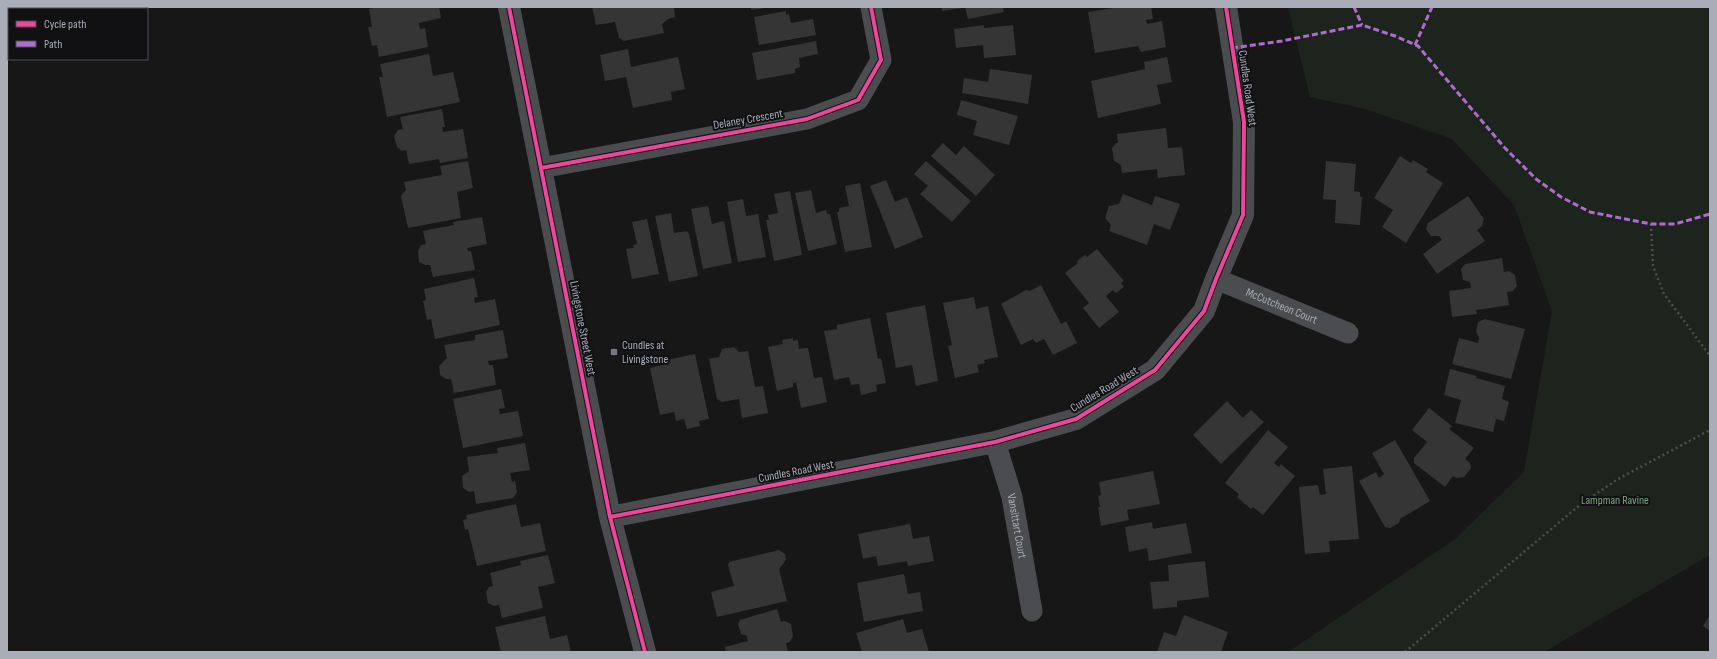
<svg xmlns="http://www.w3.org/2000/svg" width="1717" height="659" font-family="'Sofia Sans Condensed',sans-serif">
<rect width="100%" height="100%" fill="#171717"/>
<path fill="#1d241e" d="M1288,7H1710V555L1544,652H1288L1454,540L1524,472L1552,311L1514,205L1452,139L1369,110L1310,97Z"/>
<path fill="#353536" d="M377,7H439L441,18L419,23L420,29L425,28L428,47L379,57L377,45L372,46L368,27H372L369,9Z
M592,7H674L675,17L668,19L662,24L664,33L624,41L619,38L615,22L596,25Z
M751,7H765V8L751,10Z
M942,7H962V8L942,11Z
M965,7H1003L1004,12L968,19Z
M1119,7H1151L1153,19L1146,20L1147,24L1162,21L1166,47L1141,52L1138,46L1095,53L1088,12Z
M786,11V15L789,14L791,23L813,19L816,35L759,45L754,17Z
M984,25V28L1013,25L1016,55L984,58L983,45L956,48L954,29Z
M816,41L818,54L799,58L800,67L795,69V73L757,80L752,53Z
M628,49L631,67L678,57L685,89L671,92L672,100L633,108L626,77L605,81L600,55Z
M429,54L433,76L453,72L460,102L387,117L379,77H383L380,64Z
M1167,57L1172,82L1157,85L1161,104L1098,118L1091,81L1145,69L1144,62Z
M990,69L1032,75L1028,104L962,93L964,78L988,82Z
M961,100L1018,116L1009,145L973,135L977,121L957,115Z
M442,109L445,127H442L443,132L463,129L468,158L440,163L439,159L409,164L406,150L402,151L397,147L394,136L398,130L403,129L400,117Z
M1166,128L1168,148L1182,147L1185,175L1158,178L1157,169L1122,173L1121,165L1114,161L1112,148L1116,143H1118L1117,134Z
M943,143L956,155L964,146L995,175L976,196L931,156Z
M1400,156L1411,163L1413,160L1428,169L1426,172L1443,183L1406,243L1382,227L1393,210L1374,198Z
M468,161L473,188L457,192L461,218L408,228L401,196L406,190L404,182L442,175L440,166Z
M926,161L971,201L952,222L920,194L928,186L914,174Z
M1326,161L1356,164L1354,191L1360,192V197H1362L1360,225L1335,223L1336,200L1323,199Z
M886,180L895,202L907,197L923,237L895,249L870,186Z
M860,183L872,247L845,252L837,212H839V208L849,206L845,186Z
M811,190L816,213L826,210L827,214H830L837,244L808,251L795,193Z
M790,191L802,255L774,261L766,220H769L768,215L778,213L774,194Z
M1123,194L1152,205L1155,196L1180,204L1170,230L1154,224L1147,245L1109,231L1111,225L1105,218L1109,206L1119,204Z
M1468,196L1484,219L1482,226L1477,230L1485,241L1437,274L1423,254L1442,240L1439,236H1431L1426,229L1428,223Z
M743,199L746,216L758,214L766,257L738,262L727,202Z
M708,206L712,224L724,221L732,263L703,269L691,209Z
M671,213L674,233L687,231L689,234L698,276L669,282L655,216Z
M482,217L487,244L467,248L468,251H471L475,270L433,277L430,265H425L419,262L418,251L421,245L426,244L423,231L454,225L453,222Z
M647,219L659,274L632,279L626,249L634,248L633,245L637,244L632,222Z
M1097,249L1124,281L1121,283L1124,287L1116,293L1113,290L1106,296L1119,312L1099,328L1083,308L1089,303L1065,273L1078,263L1077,261L1085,255L1087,257Z
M1502,258L1504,272L1509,271L1515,275L1517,286L1513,291L1507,292L1509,305L1476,310L1477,314L1452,317L1449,291L1471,288L1470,282L1463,280L1461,269L1465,264Z
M474,278L478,297L474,298L475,303L495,299L500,325L435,339L431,319L427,320L423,301L426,300L424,289Z
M1041,285L1061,324L1066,321L1077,343L1053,355L1044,339L1036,343L1033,339L1021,345L1001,304L1026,290L1030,291Z
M974,297L976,309L988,306L998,357L984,360L985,363L977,365L979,372L955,378L948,346L952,345L943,303Z
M925,305L938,381L916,386L912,365L896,368L886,313Z
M870,318L878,359L881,358L886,383L876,385L877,391L861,395L859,384L851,385L849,377L834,380L824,331L837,329V325Z
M1485,319L1525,329L1511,379L1452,364L1459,338L1478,343L1479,337L1476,332L1478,322Z
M503,330L508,358L488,361L489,365H493L496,385L454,393L451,379H446L440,375L439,366L447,358L444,345L475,340V335Z
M793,338V341L798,340L799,349L808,348L814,378L822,377L827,402L801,408L796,382L793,383V387L777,391L768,347L783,344L782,340Z
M734,347L739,352L748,351L755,387L763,386L768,413L742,418L739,399L722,402L717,399L709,359L719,357L722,349Z
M695,354L709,419L699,421L700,426L687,429L684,419L676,421L674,412L660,415L650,368L662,365V361Z
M1450,369L1477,376L1476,378L1505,386L1502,399L1509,402L1504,421L1496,419L1493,432L1455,423L1461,400L1444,395Z
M501,389L505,408L499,409L500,414L518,411L523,436L463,448L453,399Z
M1227,401L1243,418L1251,410L1264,422L1221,464L1193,435Z
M1429,408L1452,426L1449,429L1474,448L1465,459L1470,463L1471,468L1464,477L1456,478L1453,476L1445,487L1414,463V458L1427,442L1412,430Z
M1268,430L1288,447L1274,463L1279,467L1281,464L1295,476L1263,515L1253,507L1251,509L1237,497L1239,494L1225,483Z
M1395,440L1430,501L1400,519L1399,523L1390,528L1385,527L1359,481L1376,472L1379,478L1384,474L1372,453Z
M525,443L530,470L510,473L512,482L515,481L517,492L513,498L476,504L474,491L469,492L463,488L462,476L469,471L467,457L498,453L497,448Z
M1352,466L1359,539L1329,541L1330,552L1305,554L1299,487L1318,485L1320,495L1326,494L1323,469Z
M1153,471L1160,504L1127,510L1129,520L1101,526L1098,507H1100L1098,496L1101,495L1099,482Z
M516,504L521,527L540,523L546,551L477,566L468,529L465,530L463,520L467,519L466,515Z
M1152,522L1153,529L1186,523L1192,553L1149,561L1147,548L1129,552L1125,527Z
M910,524L913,539L929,536L934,561L908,566L907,561L878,566L876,556L863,559L858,534Z
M779,550L785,554L786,560L779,569L787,601L717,617L711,592L734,586L728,565L729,562Z
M548,555L555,583L538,587L543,608L502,618L499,605L494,606L488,603L486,592L489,587L493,586L490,573L521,565L520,561Z
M1205,561L1209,597L1177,601V607L1153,609L1150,582L1169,581L1168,565Z
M904,574L908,594L920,592L923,611L864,622L857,583Z
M777,609L781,622L785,621L791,624L793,636L790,642L786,643L788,652H726L725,647L748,641L747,636L741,634L738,624L740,620Z
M1184,615L1228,632L1221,652H1157L1164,632L1176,636Z
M1710,615V631L1703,626Z
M545,616L550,639L567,635L571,652H501L495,627Z
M903,619L907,633L922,629L929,652H862L856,633Z"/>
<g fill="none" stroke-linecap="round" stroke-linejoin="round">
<path stroke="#4d4e52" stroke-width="2.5" stroke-dasharray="2 3" stroke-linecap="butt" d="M1651,224L1653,266L1664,294L1710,356
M1405,652L1581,504L1618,479L1710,430"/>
<g stroke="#4b4c50" stroke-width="21">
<path d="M541,168L807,119L858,100L881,60L871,7"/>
<path id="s1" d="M1216,279L1348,333"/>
<path id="s2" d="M995,442L1012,497L1032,611"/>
</g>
<path stroke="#4b4c50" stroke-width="22" d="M509,7L610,517L645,652
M610,517L995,442L1076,419L1155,370L1204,311L1216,279L1243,215L1244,122L1226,7"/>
<path stroke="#b06ccc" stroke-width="3" stroke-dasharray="6 3" stroke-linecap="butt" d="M1354,7L1362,25
M1415,45L1432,7
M1232,48L1282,41L1362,25L1395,36L1418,46L1504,147L1536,179L1561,197L1590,212L1651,224H1675L1710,214"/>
<defs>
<path id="cycleway" d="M509,7L610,517L645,652
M541,168L807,119L858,100L881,60L871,7
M610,517L995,442L1076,419L1155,370L1204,311L1216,279L1243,215L1244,122L1226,7"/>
</defs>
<use href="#cycleway" stroke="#111113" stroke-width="6"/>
<use href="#cycleway" stroke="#ed469a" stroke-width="4"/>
</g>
<rect fill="#757880" stroke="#111113" stroke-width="1.5" x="610" y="348" width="8" height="8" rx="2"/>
<g text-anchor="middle" stroke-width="4" stroke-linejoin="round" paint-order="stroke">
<g font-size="12" fill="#a8adb8" stroke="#111113">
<text transform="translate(1248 88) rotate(82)" y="4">Cundles Road West</text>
<text transform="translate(748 119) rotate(-10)" y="4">Delaney Crescent</text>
<text dy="4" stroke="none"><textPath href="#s1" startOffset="71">McCutcheon Court</textPath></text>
<text transform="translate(583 328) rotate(79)" y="4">Livingstone Street West</text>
<text transform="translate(1104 389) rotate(-31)" y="4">Cundles Road West</text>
<text transform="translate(796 471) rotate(-11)" y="4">Cundles Road West</text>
<text dy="4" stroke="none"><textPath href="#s2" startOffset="87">Vansittart Court</textPath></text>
</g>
<g font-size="12" fill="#a8adb8" stroke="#111113" text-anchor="start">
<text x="622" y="349">Cundles at<tspan x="622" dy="14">Livingstone</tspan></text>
</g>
<g font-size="12" fill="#7fa381" stroke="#111113">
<text x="1615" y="504">Lampman Ravine</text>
</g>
</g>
<rect width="1717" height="659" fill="none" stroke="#a8adb8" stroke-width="16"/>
<rect x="8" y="8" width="140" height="52" fill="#111113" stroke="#4d4f55"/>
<rect x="16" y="21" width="20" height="6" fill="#ed469a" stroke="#4d4f55"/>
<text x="44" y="28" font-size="12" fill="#a8adb8">Cycle path</text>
<rect x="16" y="41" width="20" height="6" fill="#b06ccc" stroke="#4d4f55"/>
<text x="44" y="48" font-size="12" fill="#a8adb8">Path</text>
</svg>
